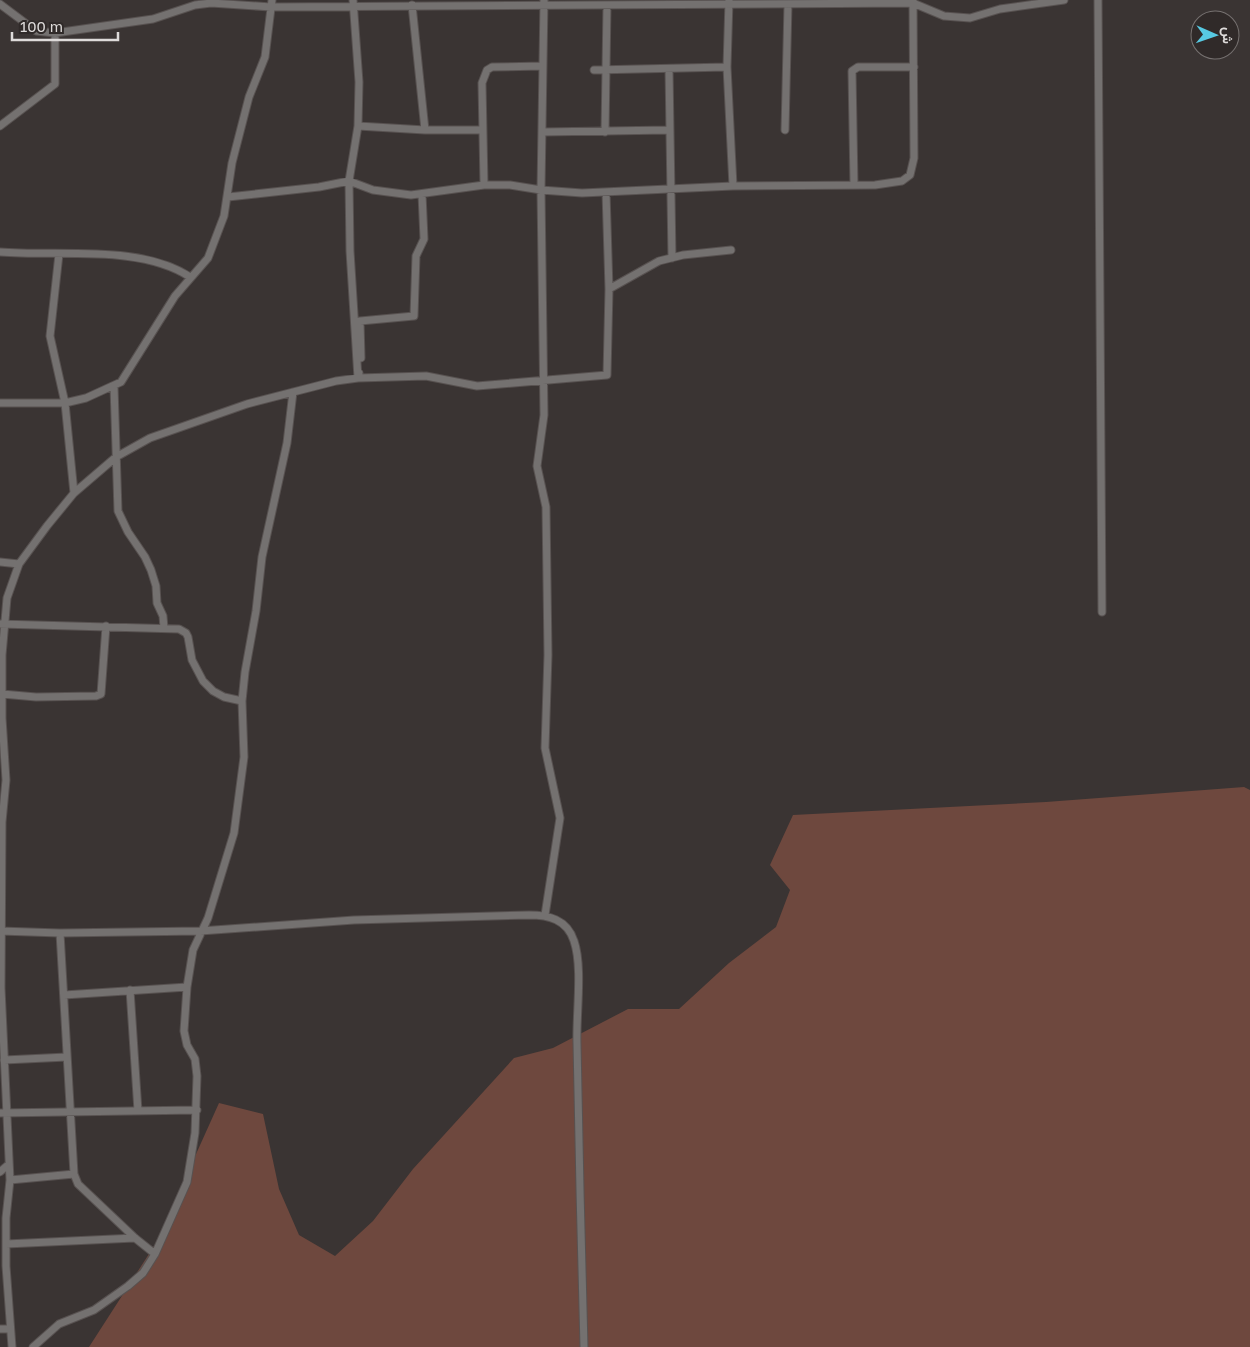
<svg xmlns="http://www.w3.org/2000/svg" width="1250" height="1347" font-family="'Golos Text',Vazirmatn,sans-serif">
<rect width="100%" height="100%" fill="#3a3433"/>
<path fill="#6e483e" d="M1244,787L1250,790V1347H89L156,1243L219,1103L263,1114L279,1189L299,1235L335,1256L373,1221L413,1169L514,1058L553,1048L628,1009H679L729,963L776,927L790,890L770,865L793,815L1046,802Z"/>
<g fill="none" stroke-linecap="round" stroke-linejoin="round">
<defs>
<path id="minor" d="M544,0L541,190L544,415L537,466L546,507L548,655L545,748L560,818L545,915
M729,0L727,67L733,186
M1098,0L1102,612
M0,4L36,31L55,33L153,19L195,5L211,3L271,7L913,3L944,16L970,18L1000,9L1064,0
M412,5L425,130H482
M669,69L672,258
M594,70L727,67
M0,126L55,84V33
M358,126L425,130
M785,130L788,4
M542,132L669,130
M605,132L607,6
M484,185L482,83L487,70L492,67L543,66
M854,185L852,71L858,67H914
M606,192L609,289
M228,197L319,187L349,181L373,190L411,195L484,185H510L541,190L582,193L733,186L875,185L902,181L910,175L914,158L913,0
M0,252C58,257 140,244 190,277
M59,254L50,336L65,403L74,493
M361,358L360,321L414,316L416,256L424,239L422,194
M359,373L358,378L426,376L477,386L607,375L609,289L659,261L683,255L731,250
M114,386L118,511L128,532L145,557L151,570L156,586L157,603L163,616L164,628
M0,403H65L86,398L121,382L175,296L208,258L224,216L232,163L249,97L265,57L272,0
M0,562L19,564
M0,624L179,629L186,633L188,637L192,660L203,681L213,691L224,697L242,701
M2,694L36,697L96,696L101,694L106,626
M0,931L60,933L200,931L354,920L529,915C548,915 567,919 574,941C583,967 576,1014 577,1043C579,1144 581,1246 584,1347
M60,933L74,1174L78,1184L135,1238L155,1254
M130,990L138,1111
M64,995L187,987
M4,1060L67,1057
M0,1113L197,1110
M0,1172L9,1164
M10,1180L74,1174
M6,1244L135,1238
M0,1329H10
M12,1347L6,1266V1218L10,1180L1,988L2,822L6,780L2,718V655L7,598L19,564L47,526L74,493L116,457L150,438L247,404L336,381L358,378L350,251L349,181L358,126L359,82L353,0
M33,1347L59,1324L94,1310L128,1286L143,1273L155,1254L187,1182L195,1133L197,1076L195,1059L187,1045L184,1031L187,987L193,950L208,918L234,833L244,757L242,701L245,672L256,611L262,557L287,443L293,392"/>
</defs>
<use href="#minor" stroke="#585251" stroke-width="9"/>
<use href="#minor" stroke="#747170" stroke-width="7"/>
</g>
<g transform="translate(1215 35) rotate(92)"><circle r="24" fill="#302a29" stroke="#767170"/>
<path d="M0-4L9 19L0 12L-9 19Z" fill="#57c9e2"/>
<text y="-8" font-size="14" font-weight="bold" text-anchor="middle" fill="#dedbda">ش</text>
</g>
<path d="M12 32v8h106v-8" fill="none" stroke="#dedbda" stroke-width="2.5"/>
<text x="20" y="32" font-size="15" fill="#dedbda" stroke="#302a29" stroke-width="4" paint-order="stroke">100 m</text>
</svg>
